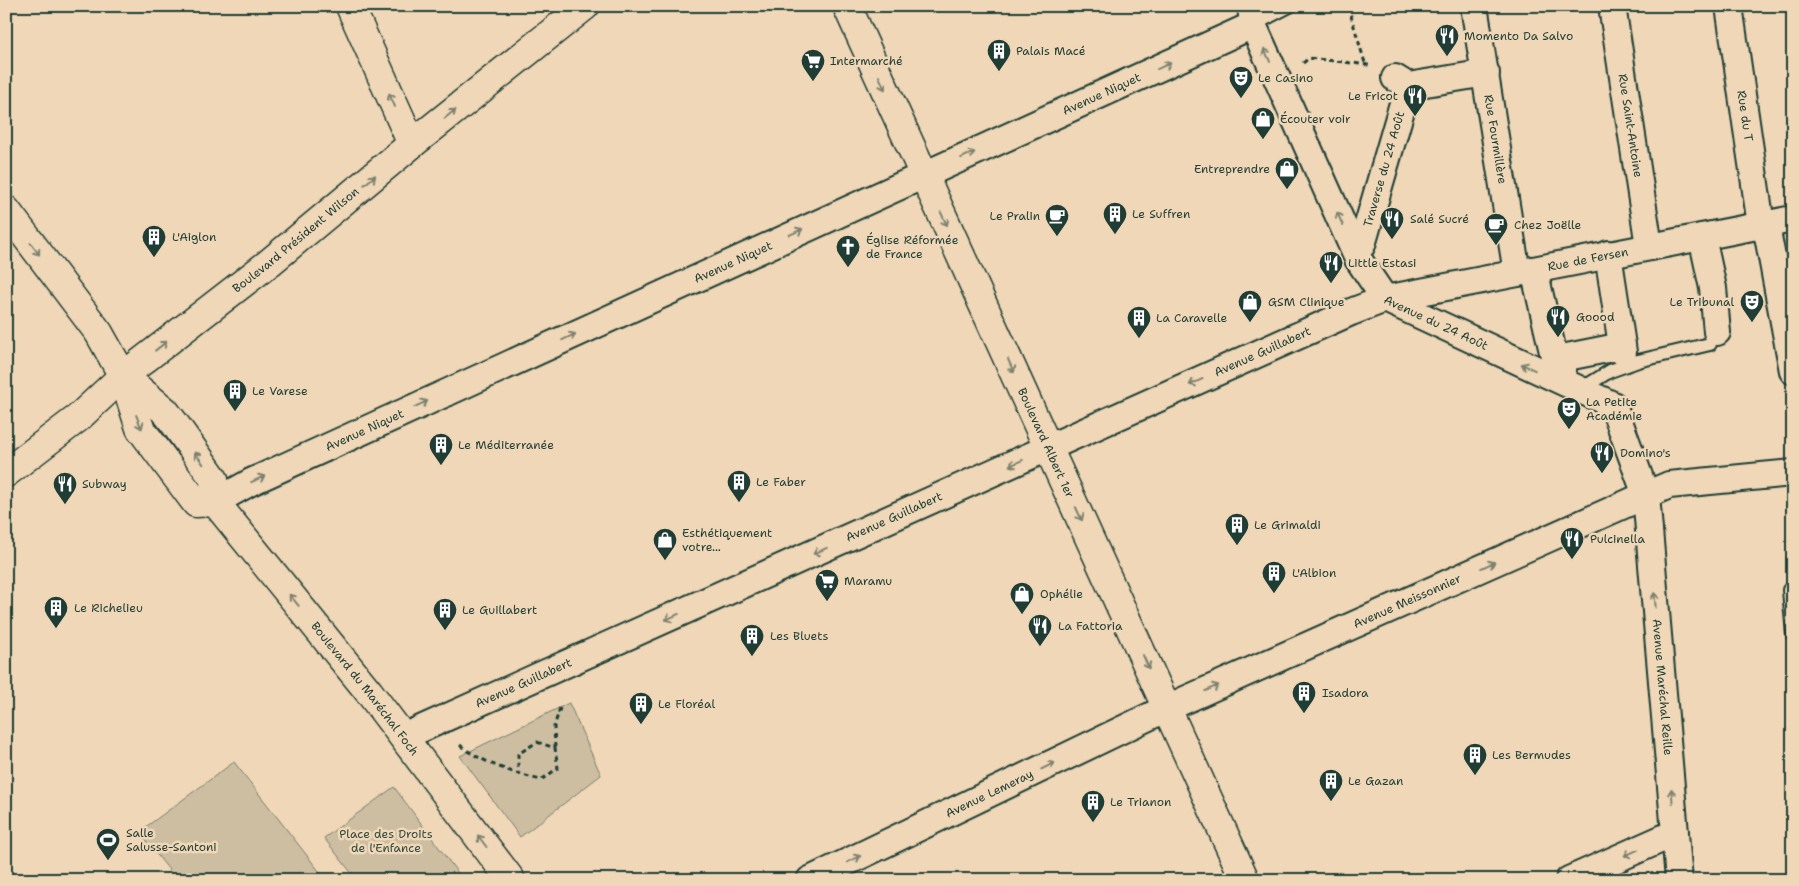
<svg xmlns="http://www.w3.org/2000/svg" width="1799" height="886" font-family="'Shantell Sans',sans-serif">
<rect width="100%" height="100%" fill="#efd7b7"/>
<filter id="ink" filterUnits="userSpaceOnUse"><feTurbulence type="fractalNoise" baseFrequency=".02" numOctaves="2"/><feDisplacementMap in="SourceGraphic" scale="10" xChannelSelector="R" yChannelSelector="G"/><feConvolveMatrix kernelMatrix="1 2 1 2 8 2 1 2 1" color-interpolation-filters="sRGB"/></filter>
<g filter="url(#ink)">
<path fill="#cdbea2" stroke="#767e6b" d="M569,703L601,775L520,837L460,756Z
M234,762L326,880H177L139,832Z
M394,787L463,880H357L324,838Z"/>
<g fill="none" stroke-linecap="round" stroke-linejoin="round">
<defs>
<path id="lane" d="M1253,25L1290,6
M1581,389L1610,371L1638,361L1710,344
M1793,590H1789L1793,635"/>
<g id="street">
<path id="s1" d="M1251,6L1253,25L1358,259L1385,299L1613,405L1646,495L1679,880"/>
<path id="s2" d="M1474,6L1517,273"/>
<path id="s3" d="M1612,6L1649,246"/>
<path id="s4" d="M1729,6L1761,225L1768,236L1793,371"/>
<path d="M1395,78L1408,86L1486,73"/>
<path d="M1702,237L1713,288L1717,332"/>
<path id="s5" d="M1354,249L1362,245L1408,86"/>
<path d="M1608,254L1623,352"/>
<path d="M1534,270L1553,352L1563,369"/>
<path d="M1557,359L1622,346"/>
<path id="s6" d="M215,502L251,482L1253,25"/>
<path id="s7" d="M403,737L1351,312L1385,299L1793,219"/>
<path id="s8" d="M810,880L1167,708L1646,495L1669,485L1793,473"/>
<path d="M1569,880L1675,833"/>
</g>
<g id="secondary">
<path d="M350,6L412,144"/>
<path id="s9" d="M847,6L1245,880"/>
<path d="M6,210L99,333L123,376L140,428L196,503L215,502"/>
<path id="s10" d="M123,376L165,411L175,424L214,479L215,502L369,692L511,880"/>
<path id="s11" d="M6,473L78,418L123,376L269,263L412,144L585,6"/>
</g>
</defs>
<use href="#lane" stroke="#1f3d34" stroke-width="16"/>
<use href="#street" stroke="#1f3d34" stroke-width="30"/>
<use href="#secondary" stroke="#1f3d34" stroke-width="31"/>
<path stroke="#1f3d34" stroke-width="3" stroke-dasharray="5 4" stroke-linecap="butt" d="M1348,6L1365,63
M1303,63L1309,58L1369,65
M460,745C480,762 516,774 541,780L558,768L555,748L537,742L518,754V775
M555,748L554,727L560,708"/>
<use href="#lane" stroke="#efd7b7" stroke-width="12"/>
<use href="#street" stroke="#efd7b7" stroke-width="26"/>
<use href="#secondary" stroke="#efd7b7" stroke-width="28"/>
</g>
<defs><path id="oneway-shaft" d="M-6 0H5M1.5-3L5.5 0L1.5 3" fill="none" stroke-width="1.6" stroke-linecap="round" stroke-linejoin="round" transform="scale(1.25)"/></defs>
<g stroke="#7d826f">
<use href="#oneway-shaft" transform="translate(1267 55) rotate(-114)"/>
<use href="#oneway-shaft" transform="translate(1164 66) rotate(-24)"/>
<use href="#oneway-shaft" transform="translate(882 83) rotate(66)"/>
<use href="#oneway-shaft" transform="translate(392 100) rotate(-114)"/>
<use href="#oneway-shaft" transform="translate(450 114) rotate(-39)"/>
<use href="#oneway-shaft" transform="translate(968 155) rotate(-24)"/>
<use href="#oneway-shaft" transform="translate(370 180) rotate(-40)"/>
<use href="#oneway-shaft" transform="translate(944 219) rotate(65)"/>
<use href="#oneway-shaft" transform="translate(1340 219) rotate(-114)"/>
<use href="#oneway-shaft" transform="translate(796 232) rotate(-25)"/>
<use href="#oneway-shaft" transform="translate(35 249) rotate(53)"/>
<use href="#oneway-shaft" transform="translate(569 337) rotate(-25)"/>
<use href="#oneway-shaft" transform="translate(161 346) rotate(-38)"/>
<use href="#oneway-shaft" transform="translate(1011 366) rotate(66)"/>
<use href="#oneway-shaft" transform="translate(1528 367) rotate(-155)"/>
<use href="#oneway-shaft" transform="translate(1196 382) rotate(156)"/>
<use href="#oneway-shaft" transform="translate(421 404) rotate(-25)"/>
<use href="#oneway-shaft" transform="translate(139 422) rotate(68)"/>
<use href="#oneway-shaft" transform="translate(199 458) rotate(-125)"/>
<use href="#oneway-shaft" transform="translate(1016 463) rotate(156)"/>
<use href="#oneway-shaft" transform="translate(258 479) rotate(-25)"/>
<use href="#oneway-shaft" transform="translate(1079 514) rotate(65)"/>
<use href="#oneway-shaft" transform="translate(820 551) rotate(156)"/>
<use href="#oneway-shaft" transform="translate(1488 565) rotate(-24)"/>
<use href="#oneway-shaft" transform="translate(294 600) rotate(-129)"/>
<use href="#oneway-shaft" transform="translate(1655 600) rotate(-95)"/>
<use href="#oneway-shaft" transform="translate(672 617) rotate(156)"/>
<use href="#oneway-shaft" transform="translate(1146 662) rotate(66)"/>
<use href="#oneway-shaft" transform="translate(1212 688) rotate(-24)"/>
<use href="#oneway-shaft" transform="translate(1048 766) rotate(-26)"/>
<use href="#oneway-shaft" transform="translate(1672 796) rotate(-95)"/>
<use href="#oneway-shaft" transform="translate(482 841) rotate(-127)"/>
<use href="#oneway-shaft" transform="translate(1631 853) rotate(156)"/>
<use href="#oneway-shaft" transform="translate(854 859) rotate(-26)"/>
</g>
</g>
<defs>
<symbol id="restaurant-pin" viewBox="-11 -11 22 30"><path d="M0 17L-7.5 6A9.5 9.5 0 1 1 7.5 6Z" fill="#1f3d34" stroke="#efd7b7"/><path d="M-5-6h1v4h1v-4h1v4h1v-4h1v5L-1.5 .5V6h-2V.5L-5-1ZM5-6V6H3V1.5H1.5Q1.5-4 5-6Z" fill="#fff"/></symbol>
<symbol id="building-pin" viewBox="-11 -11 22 30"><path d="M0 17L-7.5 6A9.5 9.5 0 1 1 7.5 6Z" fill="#1f3d34" stroke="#efd7b7"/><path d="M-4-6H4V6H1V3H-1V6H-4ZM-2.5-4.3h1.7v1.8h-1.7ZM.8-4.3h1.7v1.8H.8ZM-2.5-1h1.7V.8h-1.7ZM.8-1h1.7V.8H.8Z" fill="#fff"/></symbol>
<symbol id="supermarket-pin" viewBox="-11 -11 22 30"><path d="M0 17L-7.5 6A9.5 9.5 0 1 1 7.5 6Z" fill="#1f3d34" stroke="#efd7b7"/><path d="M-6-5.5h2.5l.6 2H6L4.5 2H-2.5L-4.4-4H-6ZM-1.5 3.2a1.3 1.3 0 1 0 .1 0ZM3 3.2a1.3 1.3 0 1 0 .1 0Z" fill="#fff"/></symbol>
<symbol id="theatre-pin" viewBox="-11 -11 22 30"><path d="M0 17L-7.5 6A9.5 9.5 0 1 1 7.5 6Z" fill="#1f3d34" stroke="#efd7b7"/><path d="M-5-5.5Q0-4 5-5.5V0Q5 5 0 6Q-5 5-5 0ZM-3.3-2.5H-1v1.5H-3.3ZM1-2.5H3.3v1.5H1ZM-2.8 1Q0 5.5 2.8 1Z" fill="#fff"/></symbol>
<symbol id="shop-pin" viewBox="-11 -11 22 30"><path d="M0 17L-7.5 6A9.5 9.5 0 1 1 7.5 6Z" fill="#1f3d34" stroke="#efd7b7"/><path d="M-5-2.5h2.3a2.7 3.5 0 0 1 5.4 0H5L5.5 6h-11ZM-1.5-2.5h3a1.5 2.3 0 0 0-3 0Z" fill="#fff"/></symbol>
<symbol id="cafe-pin" viewBox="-11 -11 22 30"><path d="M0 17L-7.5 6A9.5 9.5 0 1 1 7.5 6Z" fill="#1f3d34" stroke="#efd7b7"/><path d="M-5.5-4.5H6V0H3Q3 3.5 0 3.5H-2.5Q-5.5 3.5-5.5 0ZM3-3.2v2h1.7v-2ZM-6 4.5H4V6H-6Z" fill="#fff"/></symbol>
<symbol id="church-pin" viewBox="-11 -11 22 30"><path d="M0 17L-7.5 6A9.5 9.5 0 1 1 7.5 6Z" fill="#1f3d34" stroke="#efd7b7"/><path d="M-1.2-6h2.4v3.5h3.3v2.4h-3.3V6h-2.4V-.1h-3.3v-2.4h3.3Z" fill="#fff"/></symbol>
<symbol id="stadium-pin" viewBox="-11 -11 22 30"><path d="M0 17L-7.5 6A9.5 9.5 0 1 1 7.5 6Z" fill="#1f3d34" stroke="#efd7b7"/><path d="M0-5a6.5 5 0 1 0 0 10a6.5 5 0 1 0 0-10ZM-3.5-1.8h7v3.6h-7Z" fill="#fff"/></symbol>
</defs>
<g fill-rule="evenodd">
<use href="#restaurant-pin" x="1433" y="22" width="28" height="38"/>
<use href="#building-pin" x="985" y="37" width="28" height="38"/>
<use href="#supermarket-pin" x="799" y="47" width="28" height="38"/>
<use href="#theatre-pin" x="1227" y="64" width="28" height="38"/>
<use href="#restaurant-pin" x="1401" y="82" width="28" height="38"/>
<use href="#shop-pin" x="1249" y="105" width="28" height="38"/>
<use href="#shop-pin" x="1273" y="155" width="28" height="38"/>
<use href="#building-pin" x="1101" y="200" width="28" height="38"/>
<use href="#cafe-pin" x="1043" y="202" width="28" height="38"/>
<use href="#restaurant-pin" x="1378" y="205" width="28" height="38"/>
<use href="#cafe-pin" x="1482" y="211" width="28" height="38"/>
<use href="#building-pin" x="140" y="223" width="28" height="38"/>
<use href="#church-pin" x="834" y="233" width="28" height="38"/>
<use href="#restaurant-pin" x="1317" y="249" width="28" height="38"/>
<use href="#shop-pin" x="1236" y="288" width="28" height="38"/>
<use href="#theatre-pin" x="1738" y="288" width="28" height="38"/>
<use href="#restaurant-pin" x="1544" y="303" width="28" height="38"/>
<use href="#building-pin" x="1125" y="304" width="28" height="38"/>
<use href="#building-pin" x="221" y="377" width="28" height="38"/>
<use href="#theatre-pin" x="1555" y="395" width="28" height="38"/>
<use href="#building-pin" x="427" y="431" width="28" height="38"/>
<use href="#restaurant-pin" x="1588" y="439" width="28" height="38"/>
<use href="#building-pin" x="725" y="468" width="28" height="38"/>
<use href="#restaurant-pin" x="51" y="470" width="28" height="38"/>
<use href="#building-pin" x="1223" y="511" width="28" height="38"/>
<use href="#restaurant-pin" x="1558" y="525" width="28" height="38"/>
<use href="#shop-pin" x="651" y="526" width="28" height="38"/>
<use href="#building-pin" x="1260" y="559" width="28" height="38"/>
<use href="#supermarket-pin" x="813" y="567" width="28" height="38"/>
<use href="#shop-pin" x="1008" y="580" width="28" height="38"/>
<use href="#building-pin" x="42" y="594" width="28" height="38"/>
<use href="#building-pin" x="431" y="596" width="28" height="38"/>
<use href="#restaurant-pin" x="1026" y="612" width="28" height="38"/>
<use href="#building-pin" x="738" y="622" width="28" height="38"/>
<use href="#building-pin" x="1290" y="679" width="28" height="38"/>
<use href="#building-pin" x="627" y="690" width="28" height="38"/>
<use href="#building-pin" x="1461" y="741" width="28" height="38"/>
<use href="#building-pin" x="1317" y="767" width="28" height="38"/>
<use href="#building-pin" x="1079" y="788" width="28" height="38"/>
<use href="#stadium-pin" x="94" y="826" width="28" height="38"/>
</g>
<g text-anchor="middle" stroke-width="5" stroke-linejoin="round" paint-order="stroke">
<g font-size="12" fill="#1f3d34" stroke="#efd7b7" text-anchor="start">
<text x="1464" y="40">Momento Da Salvo</text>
<text x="1016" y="55">Palais Macé</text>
<text x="830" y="65">Intermarché</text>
<text x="1258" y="82">Le Casino</text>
<text x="1398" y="100" text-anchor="end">Le Fricot</text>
<text x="1280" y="123">Écouter voir</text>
<text x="1270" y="173" text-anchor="end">Entreprendre</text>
<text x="1132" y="218">Le Suffren</text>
<text x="1040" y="220" text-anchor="end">Le Pralin</text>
<text x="1410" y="223">Salé Sucré</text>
<text x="1514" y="229">Chez Joëlle</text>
<text x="172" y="241">L'Aiglon</text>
<text x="866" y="244">Église Réformée<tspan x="866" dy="14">de France</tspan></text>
<text x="1348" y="267">Little Estasi</text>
<text x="1268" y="306">GSM Clinique</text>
<text x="1734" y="306" text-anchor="end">Le Tribunal</text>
<text x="1576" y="321">Goood</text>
<text x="1156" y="322">La Caravelle</text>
<text x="252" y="395">Le Varese</text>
<text x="1586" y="406">La Petite<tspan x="1586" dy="14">Académie</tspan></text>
<text x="458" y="449">Le Méditerranée</text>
<text x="1620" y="457">Domino's</text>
<text x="756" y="486">Le Faber</text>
<text x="82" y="488">Subway</text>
<text x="1254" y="529">Le Grimaldi</text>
<text x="682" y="537">Esthétiquement<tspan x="682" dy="14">votre...</tspan></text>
<text x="1590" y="543">Pulcinella</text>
<text x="1292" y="577">L'Albion</text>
<text x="844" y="585">Maramu</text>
<text x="1040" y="598">Ophélie</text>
<text x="74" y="612">Le Richelieu</text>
<text x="462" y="614">Le Guillabert</text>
<text x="1058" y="630">La Fattoria</text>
<text x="770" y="640">Les Bluets</text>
<text x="1322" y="697">Isadora</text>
<text x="658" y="708">Le Floréal</text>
<text x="1492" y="759">Les Bermudes</text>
<text x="1348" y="785">Le Gazan</text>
<text x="1110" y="806">Le Trianon</text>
<text x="126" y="837">Salle<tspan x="126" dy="14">Salusse-Santoni</tspan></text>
</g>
<g font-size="12" fill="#1f3d34" stroke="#efd7b7">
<text dy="4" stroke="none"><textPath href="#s6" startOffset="976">Avenue Niquet</textPath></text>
<text dy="4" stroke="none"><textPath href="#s4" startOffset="111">Rue du T</textPath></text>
<text dy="4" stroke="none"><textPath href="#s3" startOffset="121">Rue Saint-Antoine</textPath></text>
<text dy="4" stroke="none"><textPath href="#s2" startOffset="135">Rue Fourmillère</textPath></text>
<text dy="4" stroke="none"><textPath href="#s5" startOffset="88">Traverse du 24 Août</textPath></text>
<text dy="4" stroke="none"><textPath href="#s11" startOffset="372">Boulevard Président Wilson</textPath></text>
<text dy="4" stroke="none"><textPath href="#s7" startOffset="1282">Rue de Fersen</textPath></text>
<text dy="4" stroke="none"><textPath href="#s6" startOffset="571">Avenue Niquet</textPath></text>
<text dy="4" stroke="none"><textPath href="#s1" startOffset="380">Avenue du 24 Août</textPath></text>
<text dy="4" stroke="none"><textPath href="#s7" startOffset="942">Avenue Guillabert</textPath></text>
<text dy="4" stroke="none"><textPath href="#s6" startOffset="166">Avenue Niquet</textPath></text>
<text dy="4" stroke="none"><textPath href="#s9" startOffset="480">Boulevard Albert 1er</textPath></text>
<text dy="4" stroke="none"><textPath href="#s7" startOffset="538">Avenue Guillabert</textPath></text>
<text dy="4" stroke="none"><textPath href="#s8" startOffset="659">Avenue Meissonnier</textPath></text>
<text dy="4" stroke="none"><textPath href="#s7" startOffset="132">Avenue Guillabert</textPath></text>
<text dy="4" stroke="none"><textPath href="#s1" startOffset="864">Avenue Maréchal Reille</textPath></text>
<text dy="4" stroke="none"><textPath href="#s10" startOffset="401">Boulevard du Maréchal Foch</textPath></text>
<text dy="4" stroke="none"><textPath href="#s8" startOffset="199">Avenue Lemeray</textPath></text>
</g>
<g font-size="12" fill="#304a3f" stroke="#efd7b7">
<text x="386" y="838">Place des Droits<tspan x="386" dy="14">de l'Enfance</tspan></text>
</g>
</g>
<rect width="1799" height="886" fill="none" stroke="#efd7b7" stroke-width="25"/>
<rect x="12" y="12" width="1774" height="861" fill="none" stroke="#1f3d34" stroke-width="2" filter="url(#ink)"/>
</svg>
